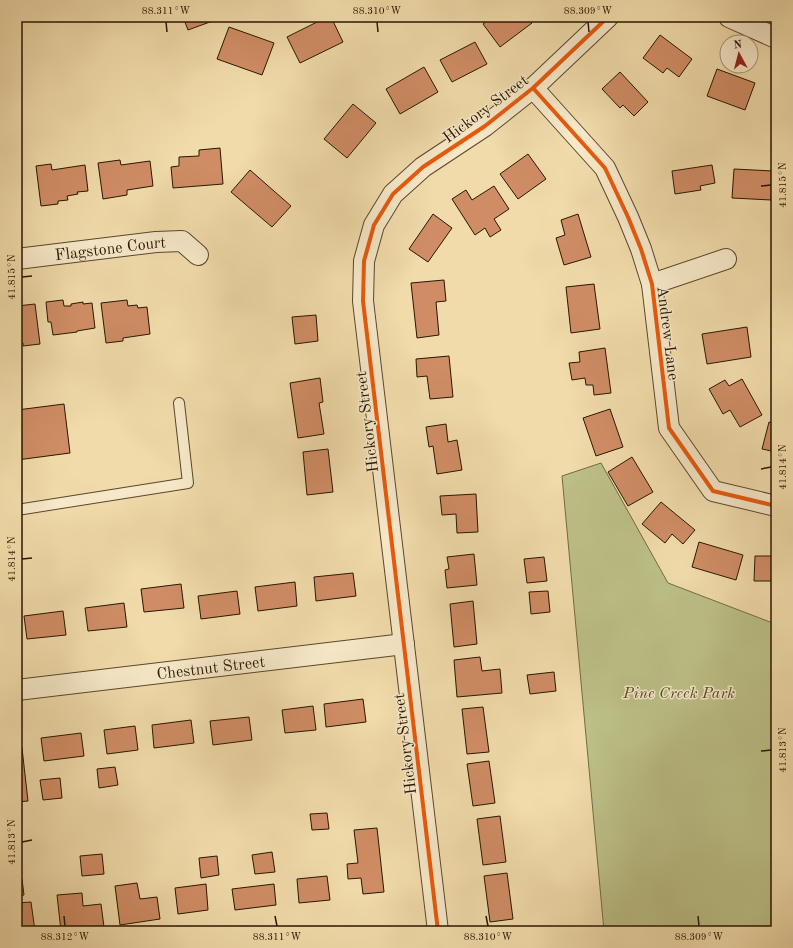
<svg xmlns="http://www.w3.org/2000/svg" width="793" height="948" font-family="'Old Standard TT',serif">
<rect width="100%" height="100%" fill="#f1dbaa"/>
<filter id="stains"><feTurbulence type="fractalNoise" baseFrequency=".005" numOctaves="4"/><feColorMatrix values="0 0 0 0 .2 0 0 0 0 .09 0 0 0 0 .02 0 0 0 .5 -.17"/></filter>
<radialGradient id="worn" r=".72"><stop offset=".6" stop-color="#630" stop-opacity="0"/><stop offset="1" stop-color="#630" stop-opacity=".3"/></radialGradient>
<path fill="#bcc087" stroke="#726b44" d="M601,463L668,583L770,622L776,623V931H604L562,476Z"/>
<path fill="#d08d65" stroke="#281600" d="M183,17H217L218,19L188,30Z
M327,17H331L343,42L300,63L287,37Z
M492,17H528L532,23L500,47L483,24Z
M229,27L274,43L262,75L217,59Z
M660,35L692,59L679,77L667,68L663,73L643,58Z
M475,42L487,64L452,82L440,60Z
M424,67L438,92L400,114L386,89Z
M717,69L755,83L745,110L707,96Z
M620,72L648,102L634,116L623,105L620,108L602,89Z
M353,104L376,123L347,158L324,139Z
M220,148L223,184L173,188L171,167L179,166V157L199,156V150Z
M528,154L546,179L518,199L500,174Z
M120,160L121,165L150,161L153,186L127,190V195L103,199L98,163Z
M51,164L52,170L85,165L88,191L77,192L78,194L67,196L68,200L58,201V204L41,206L36,166Z
M712,165L715,183L700,186L701,190L675,194L672,171Z
M734,169L773,171L771,200L732,198Z
M250,170L291,206L272,227L231,192Z
M494,186L509,209L494,219L501,230L490,237L485,228L475,235L452,199L466,190L472,200Z
M433,214L452,228L428,262L409,249Z
M578,214L591,257L564,265L556,238L565,235L561,220Z
M444,280L446,301L436,302L439,335L417,338L411,283Z
M594,284L600,329L571,333L566,287Z
M63,300L64,306H71V304L83,302V304L92,303L95,328L77,331V332L53,335L51,322H48L46,302Z
M127,300L128,306L137,305L138,308L147,307L150,334L123,338V341L106,343L101,303Z
M35,304L40,344L23,346V343H17V306Z
M316,315L318,341L295,344L292,317Z
M747,327L751,357L707,364L702,334Z
M605,348L611,393L594,395L593,385H586L585,378L572,380L569,363L580,362L579,352Z
M449,356L453,397L430,399L427,376L417,377L416,359Z
M320,378L323,402L319,403L324,434L298,438L290,383Z
M742,379L762,415L740,427L730,410L723,414L709,389L725,380L729,386Z
M64,404L70,453L17,460V410Z
M610,409L623,447L596,456L583,418Z
M769,422L776,424V452L762,449Z
M446,424L448,442L457,440L462,470L437,474L433,446L429,447L426,427Z
M328,449L333,492L307,495L303,452Z
M632,457L653,492L628,506L608,472Z
M476,494L478,532L457,533L456,514L442,515L440,496Z
M661,502L695,530L683,544L672,534L665,543L642,524Z
M699,542L743,555L736,580L692,567Z
M474,554L477,585L447,588L445,570L449,569L447,557Z
M755,556H776V581H754Z
M544,557L547,581L527,583L524,559Z
M353,573L356,596L316,601L314,577Z
M295,582L297,606L258,611L255,587Z
M181,584L184,608L144,612L141,589Z
M237,591L240,614L201,619L198,596Z
M548,591L550,612L531,614L529,592Z
M473,601L477,644L454,647L450,604Z
M124,603L127,627L88,631L85,608Z
M63,611L66,635L27,639L24,616Z
M480,657L482,671L500,669L502,693L457,697L454,660Z
M554,672L556,691L530,694L527,675Z
M363,699L366,722L326,727L324,704Z
M313,706L316,730L285,733L282,710Z
M483,707L489,752L467,754L462,709Z
M249,717L252,740L213,745L210,721Z
M191,720L194,743L154,748L152,725Z
M135,726L138,750L107,754L104,730Z
M81,733L84,756L44,761L41,738Z
M17,748H22L28,801L17,802Z
M489,761L495,803L473,806L467,764Z
M115,767L118,785L99,788L97,769Z
M60,778L62,798L43,800L40,780Z
M327,813L329,829L312,830L310,814Z
M500,816L506,862L483,865L477,819Z
M377,828L384,892L363,894L361,878L348,879L347,864L358,863L354,830Z
M272,852L275,872L255,874L252,855Z
M102,854L104,874L82,876L80,856Z
M217,856L219,875L201,878L199,858Z
M507,873L513,919L490,922L484,876Z
M327,876L330,900L299,903L297,879Z
M22,879L24,895L17,896V880Z
M137,883L140,899L157,897L160,919L120,925L115,886Z
M206,884L208,910L178,914L175,888Z
M274,884L276,905L235,910L232,889Z
M82,893L83,906L101,904L104,927L61,931L57,895Z
M31,902L35,931H17V903Z"/>
<g fill="none" stroke-linecap="round" stroke-linejoin="round">
<defs>
<path id="service" d="M17,510L188,483L179,403"/>
<g id="minor">
<path d="M729,17L776,38"/>
<path d="M533,88L605,168L628,217L641,249L652,284L669,428L713,491L776,506"/>
<path id="s1" d="M17,259L156,242L182,241L198,255"/>
<path d="M652,284L726,259"/>
<path id="s2" d="M17,690L404,644"/>
<path d="M438,931L363,301L364,261L374,225L393,194L423,167L485,126L533,88L608,17"/>
</g>
</defs>
<use href="#service" stroke="#5a472a" stroke-width="12"/>
<use href="#minor" stroke="#5a472a" stroke-width="22"/>
<use href="#service" stroke="#f6e8c8" stroke-width="10"/>
<use href="#minor" stroke="#f6e8c8" stroke-width="20"/>
<defs>
<path id="cycleway" d="M533,88L605,168L628,217L641,249L652,284L669,428L713,491L776,506
M438,931L363,301L364,261L374,225L393,194L423,167L485,126L533,88L608,17"/>
</defs>
<use href="#cycleway" stroke="#f6e8c8" stroke-width="6"/>
<use href="#cycleway" stroke="#e8590c" stroke-width="4"/>
</g>
<path fill="none" stroke="#281600" stroke-width="1.5" d="M166,22L167,32M377,22L378,32M588,22L589,32M761,186L771,185M22,277L32,276M761,469L771,467M22,559L32,558M761,751L771,750M22,842L32,840M64,916L65,926M275,916L277,926M486,916L488,926M698,916L699,926"/>
<g text-anchor="middle" stroke-width="3" stroke-linejoin="round" paint-order="stroke">
<g font-size="16" fill="#281600" stroke="#f6e8c8">
<text transform="translate(485 108) rotate(-37)" y="6">Hickory Street</text>
<text dy="6" stroke="none"><textPath href="#s1" startOffset="94">Flagstone Court</textPath></text>
<text transform="translate(669 333) rotate(83)" y="6">Andrew Lane</text>
<text transform="translate(366 422) rotate(-97)" y="6">Hickory Street</text>
<text dy="6" stroke="none"><textPath href="#s2" startOffset="195">Chestnut Street</textPath></text>
<text transform="translate(404 744) rotate(-97)" y="6">Hickory Street</text>
</g>
<g font-size="16" font-style="italic" fill="#544928" stroke="#f6e8c8">
<text x="679" y="698">Pine Creek Park</text>
</g>
</g>
<rect width="793" height="948" fill="none" stroke="#f1dbaa" stroke-width="44"/>
<g transform="translate(739 54) rotate(353)"><circle r="19" fill="#f6e8c8" stroke="#a49478"/>
<path d="M0-3L7 15L0 10L-7 15Z" fill="#8f2418"/>
<text y="-6" font-size="11" font-weight="bold" text-anchor="middle" fill="#281600">N</text>
</g>
<rect x="22" y="22" width="749" height="904" fill="none" stroke="#281600" stroke-width="1.5"/>
<g font-size="10" text-anchor="middle" fill="#281600">
<text x="166" y="14">88.311°W</text>
<text x="377" y="14">88.310°W</text>
<text x="588" y="14">88.309°W</text>
<text transform="translate(782 185) rotate(-90)" y="4">41.815°N</text>
<text transform="translate(11 277) rotate(-90)" y="4">41.815°N</text>
<text transform="translate(782 467) rotate(-90)" y="4">41.814°N</text>
<text transform="translate(11 559) rotate(-90)" y="4">41.814°N</text>
<text transform="translate(782 750) rotate(-90)" y="4">41.813°N</text>
<text transform="translate(11 842) rotate(-90)" y="4">41.813°N</text>
<text x="65" y="940">88.312°W</text>
<text x="277" y="940">88.311°W</text>
<text x="488" y="940">88.310°W</text>
<text x="699" y="940">88.309°W</text>
</g>
<rect width="100%" height="100%" filter="url(#stains)"/>
<rect width="100%" height="100%" fill="url(#worn)"/>
</svg>
